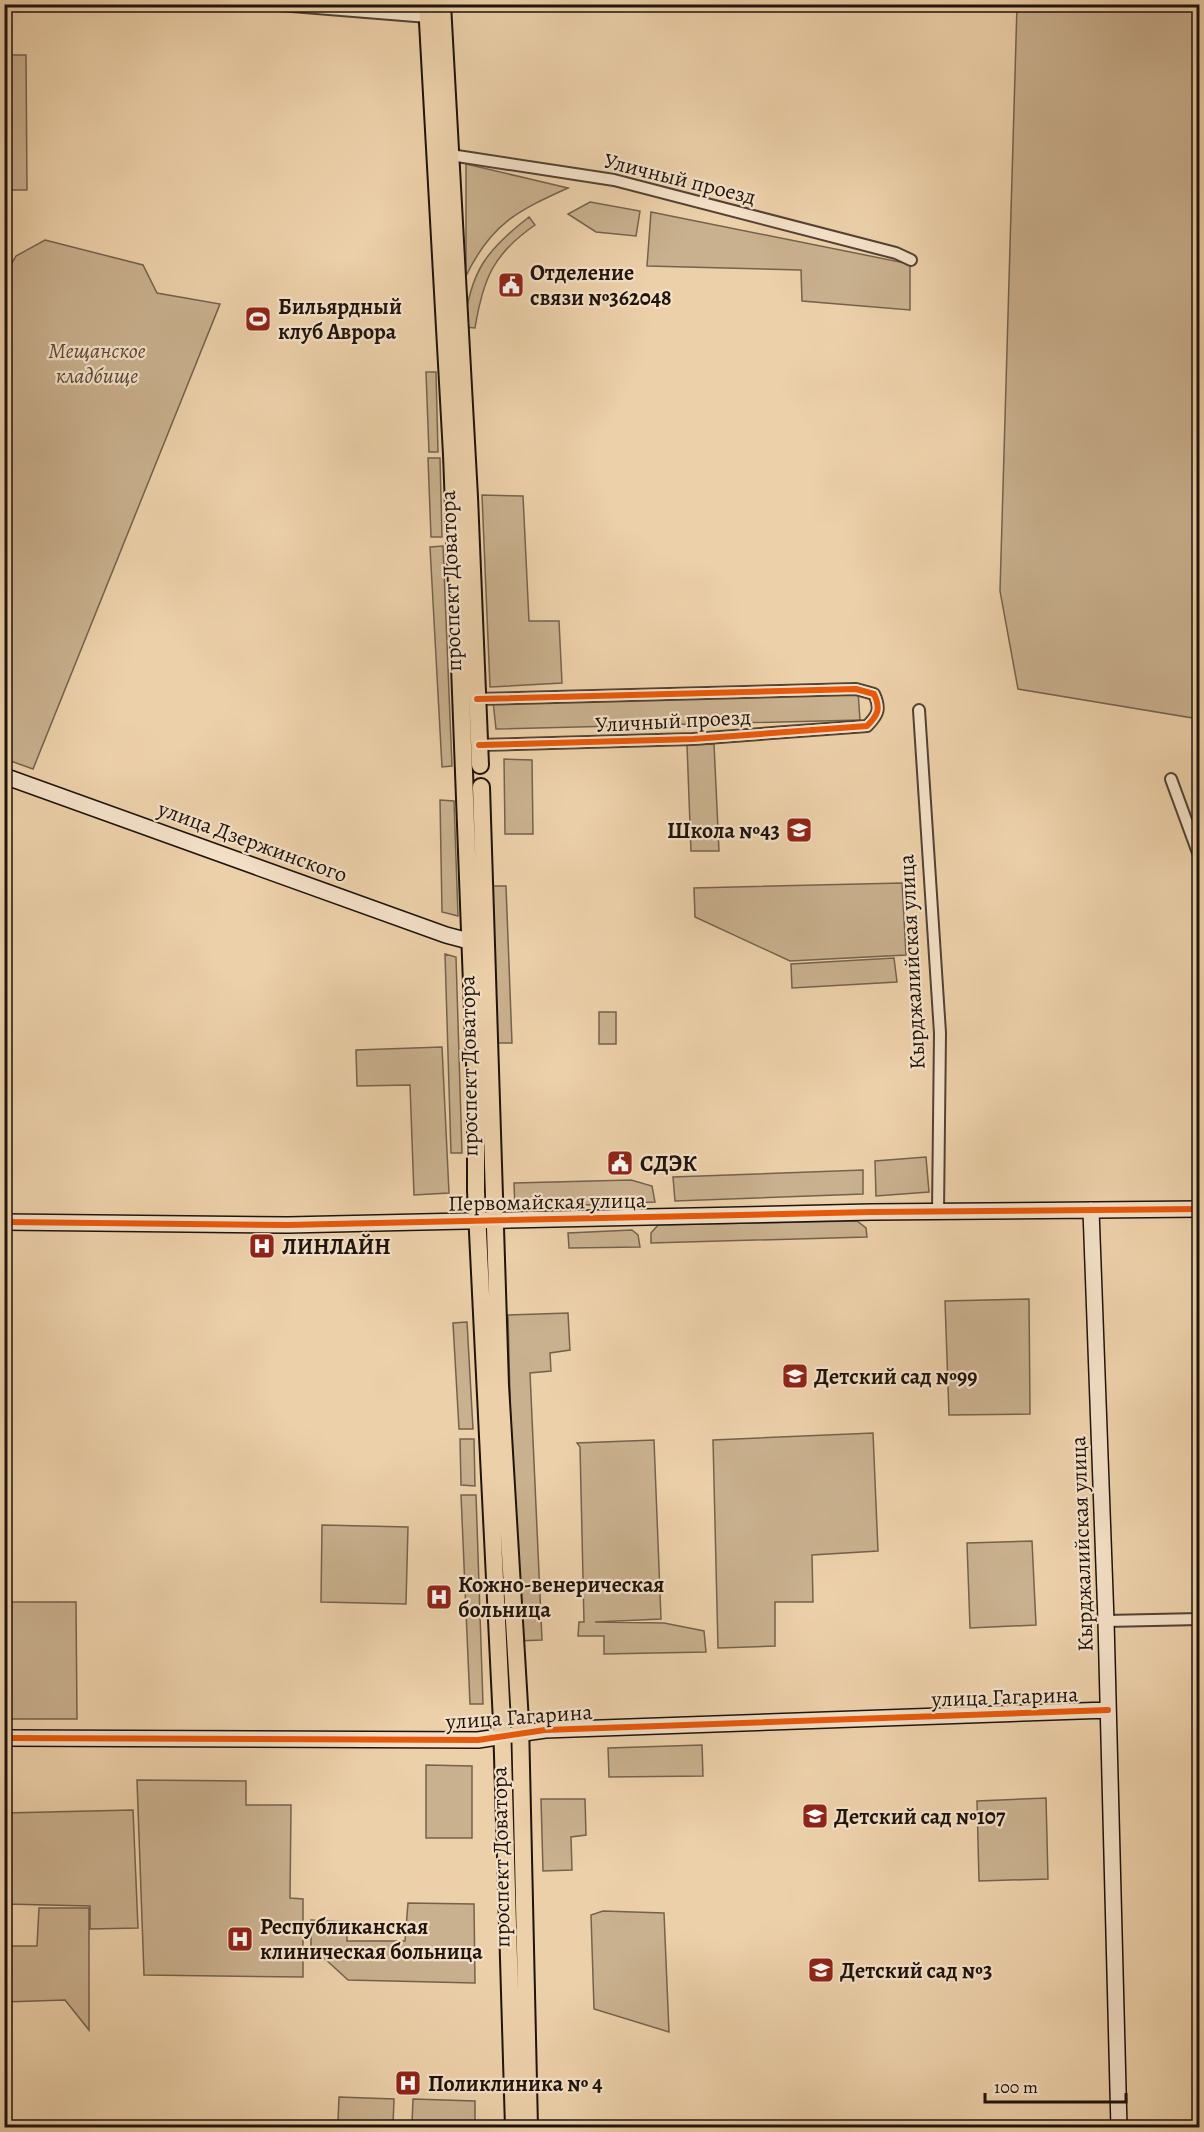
<svg xmlns="http://www.w3.org/2000/svg" width="1204" height="2132" font-family="Alegreya,serif">
<rect width="100%" height="100%" fill="#ecd0a9"/>
<filter id="stains"><feTurbulence type="fractalNoise" baseFrequency=".00333" numOctaves="4"/><feColorMatrix values="0 0 0 0 .2 0 0 0 0 .09 0 0 0 0 .02 0 0 0 .5 -.17"/></filter>
<radialGradient id="worn" r=".72"><stop offset=".6" stop-color="#630" stop-opacity="0"/><stop offset="1" stop-color="#630" stop-opacity=".3"/></radialGradient>
<path fill="#c9b08e" stroke="#74624d" stroke-width="1.5" d="M1017,5H1199V719L1018,689L1000,591Z
M5,55H26L27,190H5Z
M466,164L568,188C517,211 491,224 466,276Z
M590,202L640,211L636,236L596,232L568,214Z
M651,212L910,264V310L802,301L801,270L647,266Z
M529,217L535,225C493,254 483,279 475,328L464,327C470,272 486,250 529,217Z
M45,240L143,265L157,293L220,304L33,769L5,759L4,276L16,256Z
M426,372H436L438,452H429Z
M428,458H440L442,537H431Z
M482,495L523,496L529,621H559L562,683L490,687Z
M443,546L452,766L442,767L430,547Z
M858,691L860,720L496,729L493,701Z
M714,744L719,851H691L687,745Z
M504,759L532,760L533,834H505Z
M440,800L454,801L458,916L442,912Z
M902,883L906,955L790,961L695,917L694,888Z
M492,886H506L512,1043H495Z
M445,954L456,957L462,1153H451Z
M894,958L897,982L792,988L791,964Z
M599,1012H616V1044H599Z
M442,1047L449,1193L414,1195L410,1085L357,1086L356,1050Z
M926,1157L929,1192L876,1196L875,1161Z
M863,1170V1194L675,1201L673,1177Z
M631,1180L652,1186L655,1202L515,1208L514,1183Z
M857,1221L866,1228L867,1237L651,1243V1233L658,1225Z
M632,1230L638,1235L640,1247L569,1248L568,1233Z
M1029,1299L1030,1414L949,1415L945,1301Z
M568,1313L570,1350L550,1353L551,1371L530,1373L542,1640L516,1641L508,1315Z
M467,1322L473,1429H459L453,1323Z
M873,1433L878,1551L812,1555L813,1602H775V1646L718,1648L713,1440Z
M460,1439H474L475,1486L461,1485Z
M654,1440L661,1619L595,1622L664,1623L704,1631L706,1652L604,1654V1636H578L579,1622H584L580,1447L577,1443Z
M461,1495H476L483,1704H470Z
M322,1525L408,1527L406,1604L321,1602Z
M1032,1541L1036,1625L970,1628L967,1543Z
M5,1602H76L77,1719H5Z
M702,1745L703,1776L609,1777L608,1748Z
M426,1765L472,1766V1838H426Z
M137,1780L246,1781V1805H291L290,1898L303,1899V1977L144,1975Z
M1046,1798L1048,1879L979,1881L977,1801Z
M541,1799H585L586,1835L571,1837L572,1870L543,1871Z
M133,1810L138,1928L90,1929V1906L5,1904V1813Z
M408,1903L474,1904L475,1983L348,1980L311,1946V1920L347,1922V1941H405Z
M39,1908H89V2030L65,2000L5,2002V1946H37Z
M603,1911L664,1913L669,2032L594,2009L591,1915Z
M339,2097L394,2099L393,2124L338,2121Z
M413,2099L475,2101V2126L412,2124Z
M144,2121L225,2124V2127H144Z"/>
<g fill="none" stroke-linecap="round" stroke-linejoin="round">
<defs>
<path id="street" d="M267,4L428,17
M444,154L614,180L896,253L911,260
M477,699L856,689L874,694C881,709 878,715 867,726L693,739L479,745
M919,710L940,1033L938,1212
M1171,779L1200,858
M1106,1621L1200,1619"/>
<path id="secondary" d="M4,776L446,935L480,944
M1091,1210L1106,1621L1119,2128
M4,1222L288,1225L871,1212L1200,1209
M4,1738L478,1740L545,1730L1108,1710"/>
<path id="primary" d="M427,4L452,454L476,1090V1191L502,1722L514,2128
M442,4L469,497L480,765
M481,787L500,1385L520,1722L529,2128"/>
</defs>
<use href="#street" stroke="#524233" stroke-width="14"/>
<use href="#secondary" stroke="#1f130c" stroke-width="18"/>
<use href="#primary" stroke="#1f130c" stroke-width="20"/>
<use href="#street" stroke="#f3e0c7" stroke-width="10"/>
<use href="#secondary" stroke="#f3e0c7" stroke-width="15"/>
<use href="#primary" stroke="#ecd0a9" stroke-width="16"/>
<defs>
<path id="cycleway" d="M477,699L856,689L874,694C881,709 878,715 867,726L693,739L479,745
M4,1222L288,1225L871,1212L1200,1209
M4,1738L478,1740L545,1730L1108,1710"/>
</defs>
<use href="#cycleway" stroke="#f3e0c7" stroke-width="10"/>
<use href="#cycleway" stroke="#e8590c" stroke-width="6"/>
</g>
<defs>
<symbol id="civic-square" viewBox="-11 -11 22 22"><rect x="-9" y="-9" width="18" height="18" rx="4" fill="#8f2418" stroke="#f3e0c7"/><path d="M-.6-6.5H3V-4.5H.6V-3L4-1V1h2V6H-6V1h2V-1L-.6-3ZM-1.2 2.5V6h2.4V2.5Z" fill="#fff"/></symbol>
<symbol id="stadium-square" viewBox="-11 -11 22 22"><rect x="-9" y="-9" width="18" height="18" rx="4" fill="#8f2418" stroke="#f3e0c7"/><path d="M0-5a6.5 5 0 1 0 0 10a6.5 5 0 1 0 0-10ZM-3.5-1.8h7v3.6h-7Z" fill="#fff"/></symbol>
<symbol id="school-square" viewBox="-11 -11 22 22"><rect x="-9" y="-9" width="18" height="18" rx="4" fill="#8f2418" stroke="#f3e0c7"/><path d="M0-5L7-2L0 1L-7-2ZM-4 1L0 2.5L4 1V4Q0 6-4 4Z" fill="#fff"/></symbol>
<symbol id="hospital-square" viewBox="-11 -11 22 22"><rect x="-9" y="-9" width="18" height="18" rx="4" fill="#8f2418" stroke="#f3e0c7"/><path d="M-5-5h3v3.5h4V-5h3V5h-3V1.5h-4V5h-3Z" fill="#fff"/></symbol>
</defs>
<g fill-rule="evenodd">
<use href="#civic-square" x="496" y="270" width="30" height="30"/>
<use href="#stadium-square" x="243" y="304" width="30" height="30"/>
<use href="#school-square" x="784" y="815" width="30" height="30"/>
<use href="#civic-square" x="605" y="1148" width="30" height="30"/>
<use href="#hospital-square" x="247" y="1231" width="30" height="30"/>
<use href="#school-square" x="780" y="1361" width="30" height="30"/>
<use href="#hospital-square" x="424" y="1582" width="30" height="30"/>
<use href="#school-square" x="800" y="1801" width="30" height="30"/>
<use href="#hospital-square" x="225" y="1924" width="30" height="30"/>
<use href="#school-square" x="806" y="1955" width="30" height="30"/>
<use href="#hospital-square" x="393" y="2068" width="30" height="30"/>
</g>
<g text-anchor="middle" stroke-width="4.5" stroke-linejoin="round" paint-order="stroke">
<g font-size="22" fill="#1f130c" stroke="#f3e0c7">
<text transform="translate(680 178) rotate(14)" y="8">Уличный проезд</text>
<text transform="translate(450 581) rotate(-92)" y="8">проспект Доватора</text>
<text transform="translate(673 720) rotate(-3)" y="8">Уличный проезд</text>
<text transform="translate(253 841) rotate(20)" y="8">улица Дзержинского</text>
<text transform="translate(911 962) rotate(-93)" y="8">Кырджалийская улица</text>
<text transform="translate(468 1066) rotate(-91)" y="8">проспект Доватора</text>
<text transform="translate(547 1201) rotate(-1)" y="8">Первомайская улица</text>
<text transform="translate(1081 1544) rotate(-92)" y="8">Кырджалийская улица</text>
<text transform="translate(1005 1696) rotate(-2)" y="8">улица Гагарина</text>
<text transform="translate(519 1716) rotate(-4)" y="8">улица Гагарина</text>
<text transform="translate(500 1857) rotate(-91)" y="8">проспект Доватора</text>
</g>
<g font-size="22" font-weight="bold" fill="#1f130c" stroke="#f3e0c7" text-anchor="start">
<text x="530" y="280">Отделение<tspan x="530" dy="25">связи №362048</tspan></text>
<text x="278" y="314">Бильярдный<tspan x="278" dy="25">клуб Аврора</tspan></text>
<text x="780" y="838" text-anchor="end">Школа №43</text>
<text x="640" y="1171">СДЭК</text>
<text x="282" y="1254">ЛИНЛАЙН</text>
<text x="814" y="1384">Детский сад №99</text>
<text x="458" y="1592">Кожно-венерическая<tspan x="458" dy="25">больница</tspan></text>
<text x="834" y="1824">Детский сад №107</text>
<text x="260" y="1934">Республиканская<tspan x="260" dy="25">клиническая больница</tspan></text>
<text x="840" y="1978">Детский сад №3</text>
<text x="428" y="2091">Поликлиника № 4</text>
</g>
<g font-size="22" font-style="italic" fill="#5a4a3a" stroke="#f3e0c7">
<text x="97" y="358">Мещанское<tspan x="97" dy="25">кладбище</tspan></text>
</g>
</g>
<rect width="1204" height="2132" fill="none" stroke="#ecd0a9" stroke-width="24"/>
<rect x="6" y="6" width="1192" height="2120" fill="none" stroke="#1f130c" stroke-width="3"/>
<rect x="12" y="12" width="1180" height="2108" fill="none" stroke="#1f130c" stroke-width="1.5"/>
<path d="M985 2093v9h141v-9" fill="none" stroke="#1f130c" stroke-width="3"/>
<text x="994" y="2093" font-size="18" fill="#1f130c" stroke="#f3e0c7" stroke-width="4.5" paint-order="stroke">100 m</text>
<rect width="100%" height="100%" filter="url(#stains)"/>
<rect width="100%" height="100%" fill="url(#worn)"/>
</svg>
